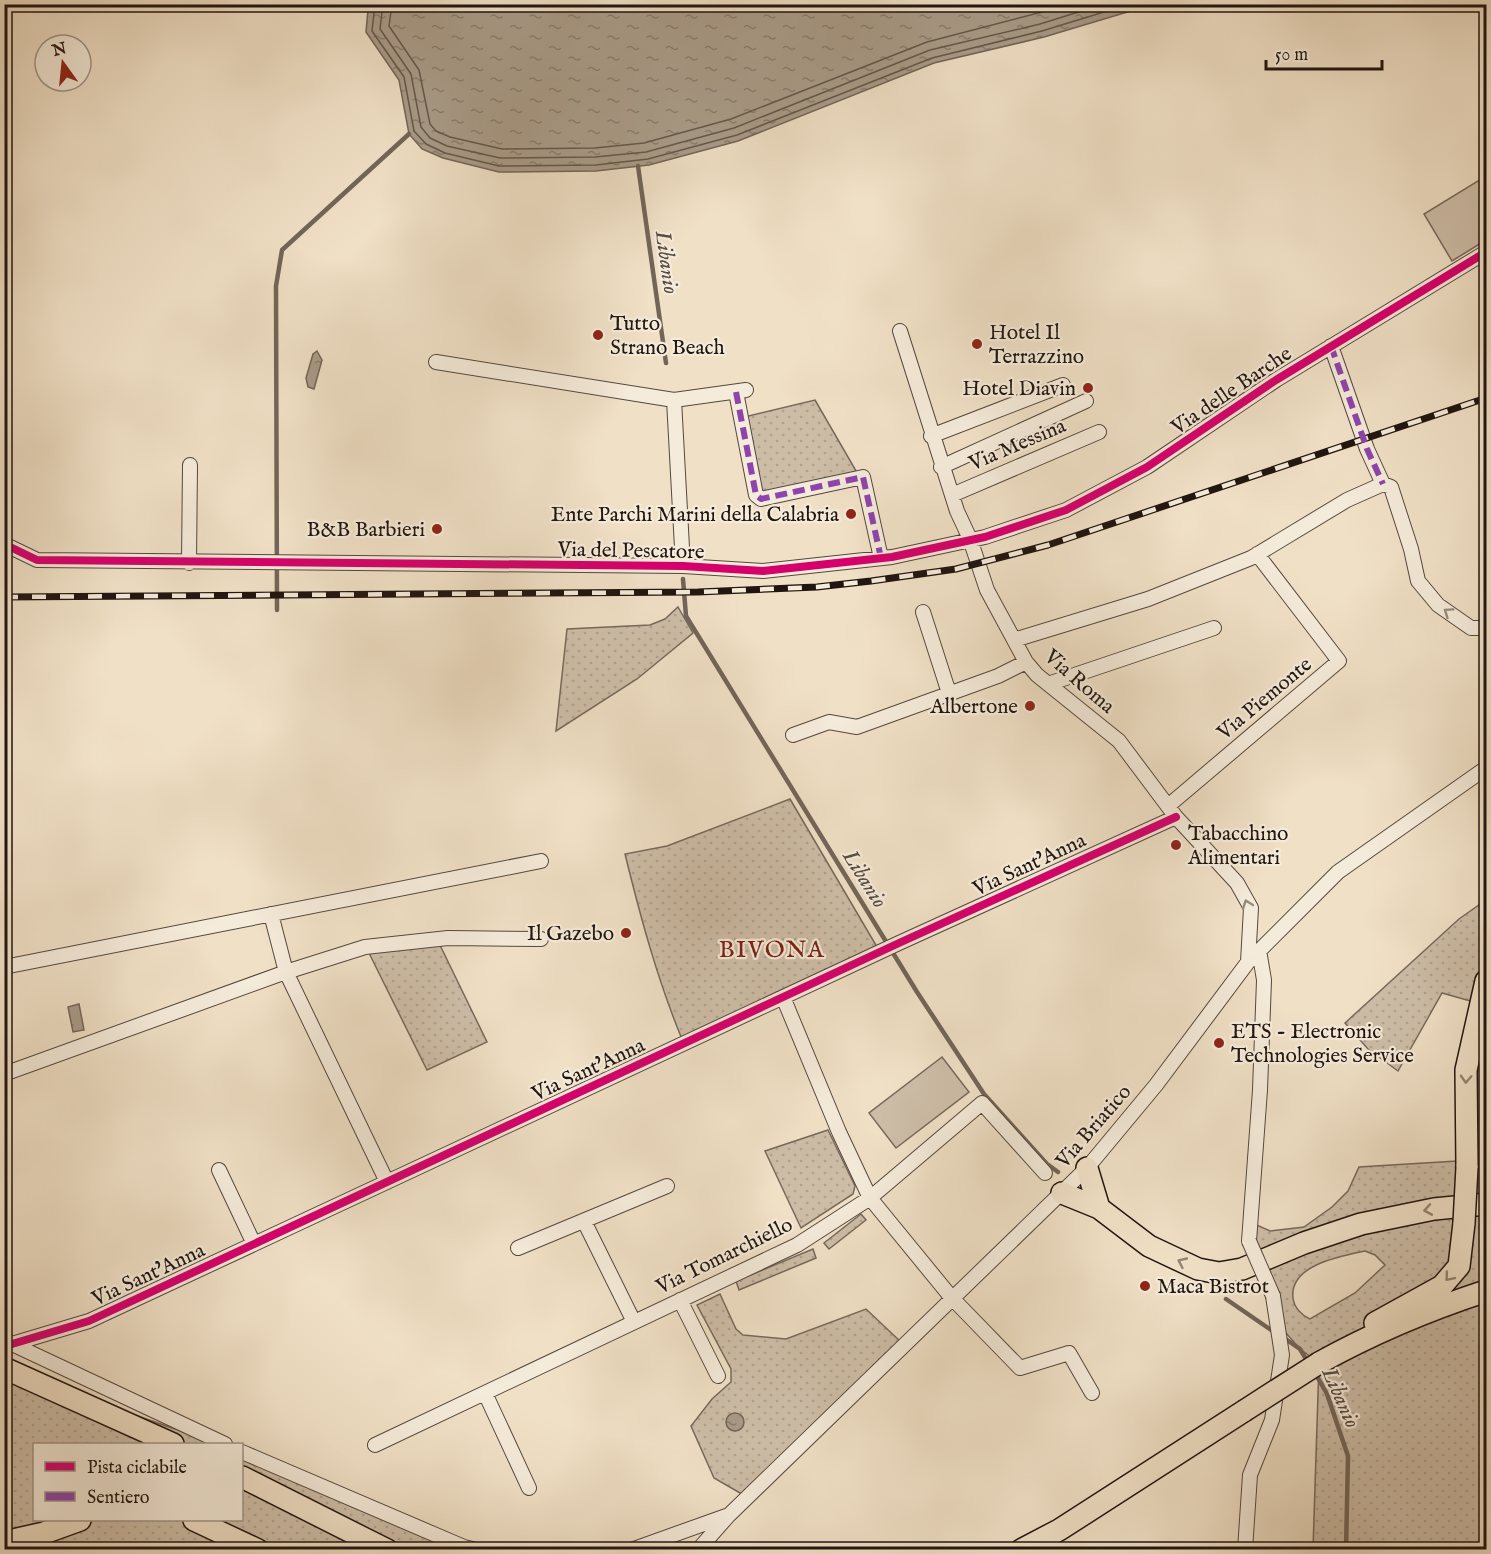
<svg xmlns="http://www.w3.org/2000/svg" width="1491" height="1554" font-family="'IM FELL English',serif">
<defs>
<pattern id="grass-dots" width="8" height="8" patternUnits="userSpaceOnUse" patternTransform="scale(1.5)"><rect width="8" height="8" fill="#cdbda7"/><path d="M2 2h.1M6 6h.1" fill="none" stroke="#b0a28f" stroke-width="1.8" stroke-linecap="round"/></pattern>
<pattern id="water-ripples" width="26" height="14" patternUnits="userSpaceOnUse" patternTransform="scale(1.5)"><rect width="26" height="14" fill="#a99b88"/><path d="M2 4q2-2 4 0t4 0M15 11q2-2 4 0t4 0" fill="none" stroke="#897d6e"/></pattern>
</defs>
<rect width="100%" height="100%" fill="#f0e0c6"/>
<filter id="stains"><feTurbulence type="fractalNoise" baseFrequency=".00333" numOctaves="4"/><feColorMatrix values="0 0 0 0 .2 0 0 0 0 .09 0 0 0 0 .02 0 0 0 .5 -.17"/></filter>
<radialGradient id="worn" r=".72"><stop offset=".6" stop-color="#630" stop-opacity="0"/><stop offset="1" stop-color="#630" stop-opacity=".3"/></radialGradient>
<path fill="url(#grass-dots)" stroke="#76695c" stroke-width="1.5" fill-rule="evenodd" d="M815,400L859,476L761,499L740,418Z
M678,607L693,633L637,679L556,731L567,629L650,625L665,619Z
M790,799L880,952L684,1044C658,982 641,919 625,854L667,846Z
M1486,900V1549H1313L1319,1363L1300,1349L1277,1323L1250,1222L1270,1231L1304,1227L1332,1207L1348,1191L1359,1167L1457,1161L1474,1002L1442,993L1398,1071L1368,1049L1345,1023L1459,919ZM1365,1251L1375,1255L1385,1265L1355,1293L1310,1319C1301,1315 1294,1307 1293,1298C1289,1265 1341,1256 1365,1251Z
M437,939L487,1042L427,1070L366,947Z
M828,1130L855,1186L853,1194L801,1228L765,1151Z
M861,1214L866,1220L829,1249L824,1243Z
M813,1249L816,1258L739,1290L736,1281Z
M720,1294L736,1329L743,1335L786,1339L866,1309L903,1344L747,1497L714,1478L691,1426L712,1399L731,1382V1369L697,1305Z
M27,1378L219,1444H34V1520H242V1452L477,1549H5L4,1381Z"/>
<path fill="#cdbda7" stroke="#76695c" stroke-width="1.5" d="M1486,176V240L1452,261L1424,214Z
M942,1057L969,1092L896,1148L869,1113Z"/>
<path fill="url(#water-ripples)" stroke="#726558" stroke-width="1.5" d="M371,4H1151V5L1044,37L934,63L738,141L649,165L596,171L499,172L443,158L422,149L409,134L399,80L366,32L368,9Z
M317,351L322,360L314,389L308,387L306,378L313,354Z
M79,1004L84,1030L73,1032L68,1007Z
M726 1422a9 9 0 1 1 18 0a9 9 0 1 1-18 0Z"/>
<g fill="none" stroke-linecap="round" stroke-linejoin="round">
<path stroke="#64584c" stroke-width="1.5" d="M375,4L372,31L404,77L414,131L426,144L445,153L499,166L596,165L648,159L737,135L932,58L1042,31L1130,4
M383,4L380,29L411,74L421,127L430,138L447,146L500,158L595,157L646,152L734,128L930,50L1040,24L1104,4
M392,4L389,26L419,70L430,124L436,131L450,137L502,149L595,148L644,143L731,119L927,42L1073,4"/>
<path stroke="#726558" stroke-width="4.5" d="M638,166L666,363
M683,579L686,616L917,992L984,1094L1047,1164L1058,1172
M277,610L276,286L282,250L409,134
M1226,1299L1274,1332
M1284,1338L1300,1349L1309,1364
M1315,1373L1327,1394L1348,1456L1346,1550"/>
<defs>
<path id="street" d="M900,331L957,511L970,539L987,590L1026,662L1037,675L1119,741L1176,817L1237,883L1251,908L1248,962
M1331,346L1367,449L1383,484
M436,362L674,400
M736,392L756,495L761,499L863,477L881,558
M931,436L1063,385
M941,467L1086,401
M952,495L1099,432
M4,544L37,560L683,566L763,571L892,557L985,537L1066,510L1147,467L1276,380L1486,252
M189,563L190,465
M683,566L674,400L746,390
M923,612L949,693
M1014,640L1148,599L1251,558L1347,500L1383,484L1391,487L1411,549L1418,581L1438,605L1471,628H1486
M1048,684L1214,628
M793,735L829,722L857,727L998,676L1026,662
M1168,806L1339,661L1257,554
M271,914L286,972L387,1182
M4,967L541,861
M783,997L839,1132L870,1198L951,1297L1020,1368L1069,1353L1092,1393
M4,1074L286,972L365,947L448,938L541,939
M219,1170L254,1244
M584,1221L634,1322
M1249,1241L1260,1090L1264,980L1259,950
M518,1248L667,1186
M680,1300L718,1376
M10,1343L225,1444
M12,1344L89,1321L899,943L1176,817
M485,1393L529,1488
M375,1445L797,1245L870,1198L982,1103L1045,1173
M242,1452L464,1547L477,1550
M631,1550L726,1516
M698,1550L728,1516L1087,1168L1156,1085L1248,962L1338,872L1486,768
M1245,1550L1250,1475L1272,1420L1282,1355L1273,1296"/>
<path id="primary" d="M1467,1167L1466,1070L1486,981
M1087,1168L1099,1208
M1062,1193L1099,1208L1149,1246L1198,1269L1219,1273L1242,1269L1304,1243L1361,1224L1434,1209L1486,1204
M1375,1323L1442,1286L1459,1266L1464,1223
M1319,1363C1373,1333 1428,1310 1486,1291
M4,1368L173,1444
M242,1477L387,1550
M194,1520L258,1550
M4,1542L44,1533L80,1520
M1021,1550L1059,1530L1244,1411"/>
</defs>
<use href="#street" stroke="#54483e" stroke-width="16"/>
<use href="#primary" stroke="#201510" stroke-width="24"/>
<use href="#street" stroke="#f5ebda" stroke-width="14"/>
<use href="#primary" stroke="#f0e0c6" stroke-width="21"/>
<defs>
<path id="rail" d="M4,597L698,592L817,587L871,581L956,569L1048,545L1486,398"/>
</defs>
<use href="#rail" stroke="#201510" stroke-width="7"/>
<use href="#rail" stroke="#f5ebda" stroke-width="4.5" stroke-dasharray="14" stroke-linecap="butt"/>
<defs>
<path id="street-bridge" d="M1249,1241L1273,1296"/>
<path id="primary-bridge" d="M1464,1223L1467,1167
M1244,1411L1319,1363"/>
</defs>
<use href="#street-bridge" stroke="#54483e" stroke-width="16" stroke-linecap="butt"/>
<use href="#primary-bridge" stroke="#201510" stroke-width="24" stroke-linecap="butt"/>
<use href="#street-bridge" stroke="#f5ebda" stroke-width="14"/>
<use href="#primary-bridge" stroke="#f0e0c6" stroke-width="21"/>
<path stroke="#8e44ad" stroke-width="6" stroke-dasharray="12 6" stroke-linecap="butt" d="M1331,346L1367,449L1383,484
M736,392L756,495L761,499L863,477L881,558"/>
<defs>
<path id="cycleway" d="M4,544L37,560L683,566L763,571L892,557L985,537L1066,510L1147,467L1276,380L1486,252
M12,1344L89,1321L899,943L1176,817"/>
</defs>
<use href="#cycleway" stroke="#f5ebda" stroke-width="11"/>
<use href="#cycleway" stroke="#d6006c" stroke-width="8"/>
</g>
<defs><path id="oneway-chevron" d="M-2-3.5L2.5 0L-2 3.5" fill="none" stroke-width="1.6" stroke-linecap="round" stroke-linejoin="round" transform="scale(1.5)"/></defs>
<g stroke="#958b7f">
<use href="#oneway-chevron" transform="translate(1448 612) rotate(-145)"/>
<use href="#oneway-chevron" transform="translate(1247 904) rotate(-110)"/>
</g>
<g stroke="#928574">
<use href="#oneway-chevron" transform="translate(1466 1079) rotate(92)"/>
<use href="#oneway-chevron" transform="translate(1428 1210) rotate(170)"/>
<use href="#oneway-chevron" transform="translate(1182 1262) rotate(-155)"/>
<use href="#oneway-chevron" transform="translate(1449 1277) rotate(130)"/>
</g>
<g fill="#8f2418" stroke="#f5ebda" stroke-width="2">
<circle cx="598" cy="335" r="6"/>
<circle cx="977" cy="344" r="6"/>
<circle cx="1088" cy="388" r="6"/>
<circle cx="851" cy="514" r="6"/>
<circle cx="437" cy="529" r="6"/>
<circle cx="1030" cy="706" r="6"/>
<circle cx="1176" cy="845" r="6"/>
<circle cx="626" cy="933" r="6"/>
<circle cx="1219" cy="1043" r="6"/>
<circle cx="1145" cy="1286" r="6"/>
</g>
<g text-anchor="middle" stroke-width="4.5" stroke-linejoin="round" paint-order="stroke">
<g font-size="21" fill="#201510" stroke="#f5ebda" text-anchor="start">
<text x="610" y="330">Tutto<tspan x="610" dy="24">Strano Beach</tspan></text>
<text x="989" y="339">Hotel Il<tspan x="989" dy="24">Terrazzino</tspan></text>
<text x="1076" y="395" text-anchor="end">Hotel Diavin</text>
<text x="839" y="521" text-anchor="end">Ente Parchi Marini della Calabria</text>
<text x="425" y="536" text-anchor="end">B&amp;B Barbieri</text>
<text x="1018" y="713" text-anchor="end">Albertone</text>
<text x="1188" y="840">Tabacchino<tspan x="1188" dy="24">Alimentari</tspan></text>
<text x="614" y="940" text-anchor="end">Il Gazebo</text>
<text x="1231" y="1038">ETS - Electronic<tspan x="1231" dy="24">Technologies Service</tspan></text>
<text x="1157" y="1293">Maca Bistrot</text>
</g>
<g font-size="21" fill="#201510" stroke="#f5ebda">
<text transform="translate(1231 390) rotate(-34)" y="7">Via delle Barche</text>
<text transform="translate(1017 444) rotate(-23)" y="7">Via Messina</text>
<text transform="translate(631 550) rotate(1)" y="7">Via del Pescatore</text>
<text transform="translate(1080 681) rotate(41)" y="7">Via Roma</text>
<text transform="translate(1264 698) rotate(-40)" y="7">Via Piemonte</text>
<text transform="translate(1029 864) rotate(-25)" y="7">Via Sant'Anna</text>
<text transform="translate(588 1069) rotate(-25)" y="7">Via Sant'Anna</text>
<text transform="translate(1093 1126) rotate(-49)" y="7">Via Briatico</text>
<text transform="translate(724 1255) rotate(-26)" y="7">Via Tomarchiello</text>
<text transform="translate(148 1274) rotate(-25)" y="7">Via Sant'Anna</text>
</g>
<g font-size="22" font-style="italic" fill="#574b40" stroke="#f5ebda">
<text transform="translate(668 262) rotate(82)" y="8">Libanio</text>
<text transform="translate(866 878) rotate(58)" y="8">Libanio</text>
<text transform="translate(1342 1397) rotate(66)" y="8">Libanio</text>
</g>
<g font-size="24" letter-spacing="1.5" fill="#7a1f14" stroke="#f5ebda">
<text x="772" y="957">BIVONA</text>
</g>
</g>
<rect width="1491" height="1554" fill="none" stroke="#f0e0c6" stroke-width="24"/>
<rect x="6" y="6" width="1479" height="1542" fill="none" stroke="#201510" stroke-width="3"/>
<rect x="12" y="12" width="1467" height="1530" fill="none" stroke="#201510" stroke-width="1.5"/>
<rect x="33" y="1443" width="210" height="78" fill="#f5ebda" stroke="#a09589" stroke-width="1.5"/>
<rect x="45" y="1462" width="30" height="9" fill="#d6006c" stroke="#a09589" stroke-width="1.5"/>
<text x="87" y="1473" font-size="18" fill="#201510">Pista ciclabile</text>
<rect x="45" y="1492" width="30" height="9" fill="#8e44ad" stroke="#a09589" stroke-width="1.5"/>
<text x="87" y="1503" font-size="18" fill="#201510">Sentiero</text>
<g transform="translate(63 63) rotate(345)"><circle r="28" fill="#f5ebda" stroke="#a09589" stroke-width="1.5"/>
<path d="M0-4.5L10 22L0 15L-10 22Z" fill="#8f2418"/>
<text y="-9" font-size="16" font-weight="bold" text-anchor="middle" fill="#201510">N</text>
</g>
<path d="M1266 60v9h116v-9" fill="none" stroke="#201510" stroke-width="3"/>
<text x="1275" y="60" font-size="18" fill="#201510" stroke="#f5ebda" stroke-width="4.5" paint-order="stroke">50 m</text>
<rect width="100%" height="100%" filter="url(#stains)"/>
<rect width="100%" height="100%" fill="url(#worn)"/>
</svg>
